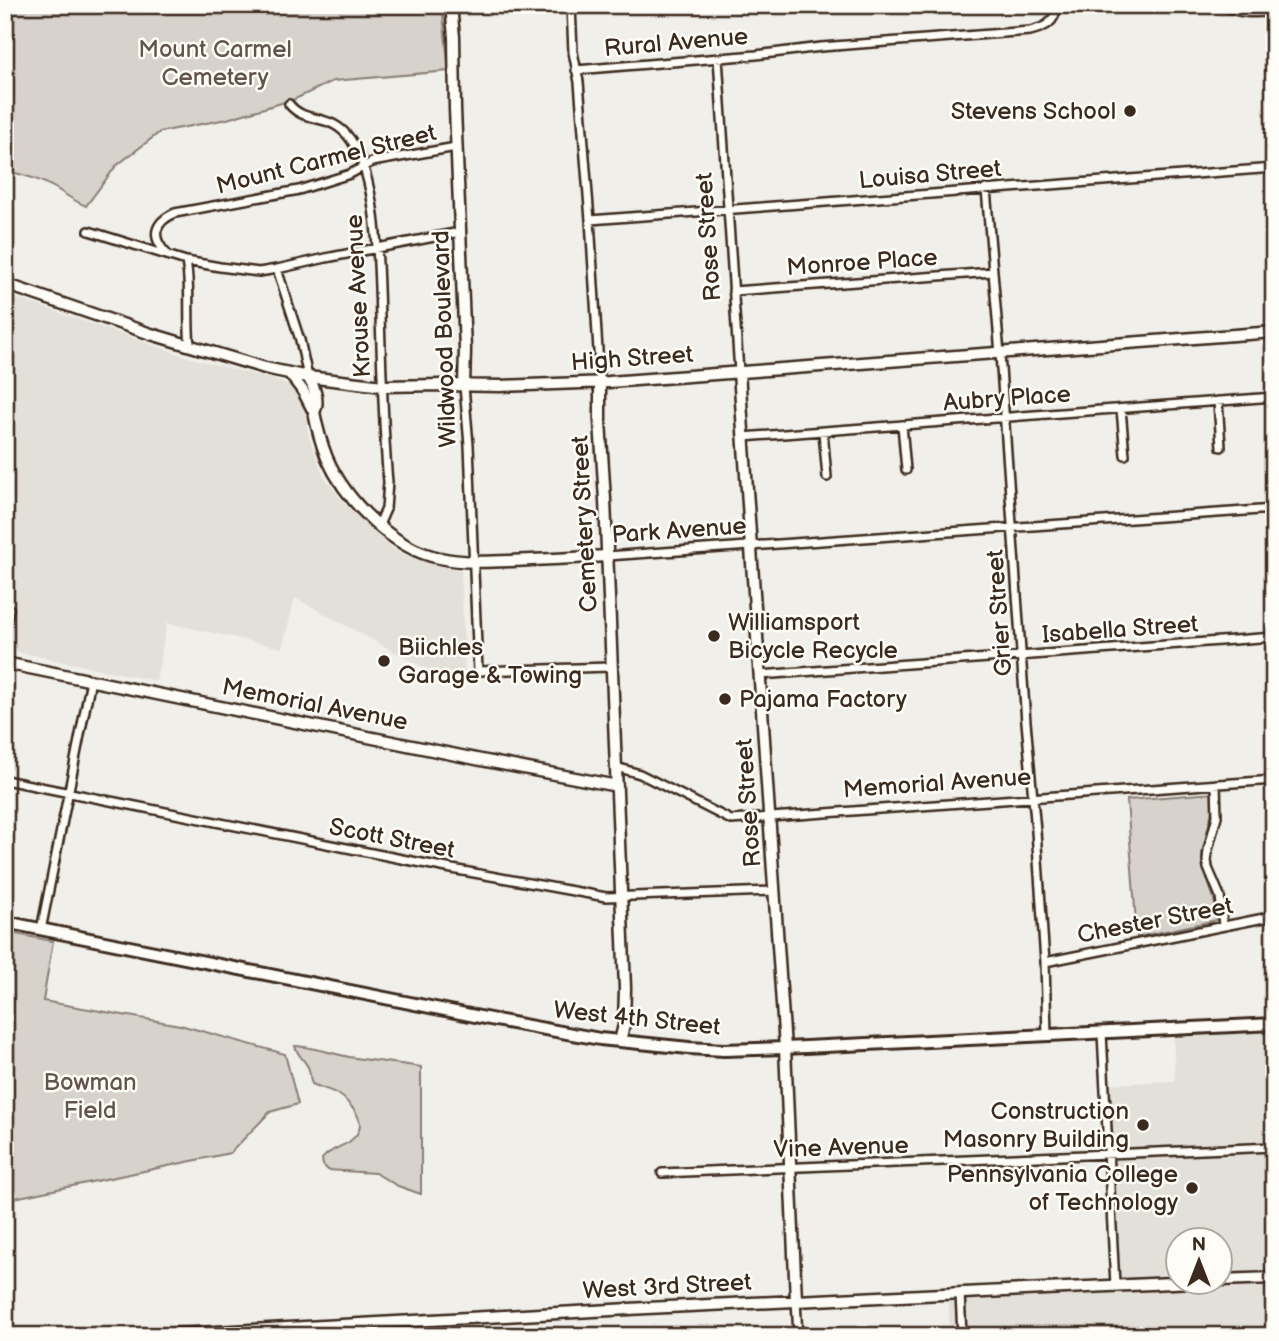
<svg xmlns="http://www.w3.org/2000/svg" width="1279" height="1341" font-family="'Balsamiq Sans',sans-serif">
<rect width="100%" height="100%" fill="#f1efea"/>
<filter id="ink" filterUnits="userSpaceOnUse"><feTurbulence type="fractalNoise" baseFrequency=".0143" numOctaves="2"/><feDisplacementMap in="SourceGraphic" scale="14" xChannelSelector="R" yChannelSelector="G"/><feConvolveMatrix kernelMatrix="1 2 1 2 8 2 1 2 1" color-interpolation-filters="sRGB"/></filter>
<g filter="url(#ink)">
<path fill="#e3e0da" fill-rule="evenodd" d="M5,294L191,358L279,381L293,388L304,404L309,437L323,475L345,504L391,547L402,554L461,571L465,677L452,683L295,598L282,648L167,623L156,681L8,650L16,608L5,606Z
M1274,1024V1336H950L948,1293L1115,1285L1105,1084L1175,1081L1173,1029ZM1178,1240H1220V1282H1178Z"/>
<path fill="#d7d2cc" stroke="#897e75" stroke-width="2" d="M5,5H442L449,71L333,81L295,99L227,119L160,132L116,166L86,206C74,201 66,195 55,188C41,180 22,174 5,171Z
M1213,793V806L1202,855L1203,867L1214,899L1217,920L1137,937L1127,800Z
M5,932L53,941L43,1001L180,1025L285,1054L298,1104L270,1112L230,1153L5,1200Z
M295,1046C313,1047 331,1053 349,1057C373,1061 397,1063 421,1067V1194L398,1186L375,1173L328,1170L323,1165L322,1159C329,1150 339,1148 349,1142C365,1130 362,1118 350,1105C347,1101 343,1097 338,1094C330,1090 321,1088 312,1084C309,1078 311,1073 308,1067C304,1059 297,1055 295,1046Z"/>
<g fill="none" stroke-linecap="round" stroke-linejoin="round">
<defs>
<path id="street" d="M571,5L573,52L579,82L590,220L600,383
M1224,5C1239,15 1257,13 1274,11
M718,58L739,372
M576,70L756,55L821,47L1030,31C1046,27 1055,23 1057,5
M289,104C305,125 331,111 351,140C379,182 378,267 380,317C382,372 383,428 388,482L386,509L379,525
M986,189L1000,354L1026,722L1036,831L1045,962L1047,1035
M590,220L1274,168
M89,231L186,261L220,267L259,272L277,269L326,258L460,232
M166,253C150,236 155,222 175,213L299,190L350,174L372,162L456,147
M186,261C191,289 187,318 190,346
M277,269L300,340L308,377
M733,291L993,272
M464,386L469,445L478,671L611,667
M1218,401L1221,447
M1121,409L1125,455
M902,425L906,470
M823,432L827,477
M743,437L1274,397
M607,556L1274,509
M5,629L9,609
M760,675L1274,637
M616,767L640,774L731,820L1274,780
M5,780L452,869L606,897L775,891
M1216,784L1217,816L1208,850L1207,860L1208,868L1220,896L1223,926
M41,930L91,680
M1045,962L1274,916
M1102,1033L1115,1285
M662,1173L1274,1147
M960,1293L962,1336
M796,1300L798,1336"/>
<path id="secondary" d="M451,5L454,37L455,109L465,349L464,386
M5,284L151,334L265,368L308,377L383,386L442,385L500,386L609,382L1274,332
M739,372L785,1048L796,1300
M289,373L303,391L314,412
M308,377C314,386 320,402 314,412C317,428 321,443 327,458C346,501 393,549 440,558C463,563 487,562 510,561C542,560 574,558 607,556
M600,383V421L605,500L625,988L624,1025L620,1041
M5,663L481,760L617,786
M1220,1280L1274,1278
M144,1336L647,1308L1193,1282"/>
<path id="primary" d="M5,922L490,1019L600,1039L689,1048L724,1050L785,1048L1274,1024"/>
</defs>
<use href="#street" stroke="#3b2a1e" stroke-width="12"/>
<use href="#secondary" stroke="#3b2a1e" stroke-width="15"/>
<use href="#primary" stroke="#3b2a1e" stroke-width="16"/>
<use href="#street" stroke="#fdfcf7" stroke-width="7"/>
<use href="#secondary" stroke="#fdfcf7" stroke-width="10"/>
<use href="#primary" stroke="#fdfcf7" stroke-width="10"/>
</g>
</g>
<g fill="#3b2a1e" stroke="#fdfcf7" stroke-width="2.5">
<circle cx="1130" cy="111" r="7"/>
<circle cx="714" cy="636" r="7"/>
<circle cx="384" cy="661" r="7"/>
<circle cx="725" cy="699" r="7"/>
<circle cx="1143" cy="1125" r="7"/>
<circle cx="1192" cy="1188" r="7"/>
</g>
<g text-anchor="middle" stroke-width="5" stroke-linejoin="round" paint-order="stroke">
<g font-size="24" fill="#3b2a1e" stroke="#fdfcf7">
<text transform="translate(676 42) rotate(-5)" y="8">Rural Avenue</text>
<text transform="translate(326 159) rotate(-14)" y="8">Mount Carmel Street</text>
<text transform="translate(930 174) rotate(-5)" y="8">Louisa Street</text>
<text transform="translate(708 237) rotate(-94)" y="8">Rose Street</text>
<text transform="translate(862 262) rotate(-4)" y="8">Monroe Place</text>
<text transform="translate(358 296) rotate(-93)" y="8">Krouse Avenue</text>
<text transform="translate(444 339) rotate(-92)" y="8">Wildwood Boulevard</text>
<text transform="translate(632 358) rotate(-4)" y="8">High Street</text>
<text transform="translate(1007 398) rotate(-4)" y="8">Aubry Place</text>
<text transform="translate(584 524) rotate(-93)" y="8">Cemetery Street</text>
<text transform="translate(679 530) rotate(-4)" y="8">Park Avenue</text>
<text transform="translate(999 613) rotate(-94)" y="8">Grier Street</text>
<text transform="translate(1120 629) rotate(-4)" y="8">Isabella Street</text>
<text transform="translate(315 704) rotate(11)" y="8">Memorial Avenue</text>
<text transform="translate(937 783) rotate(-4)" y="8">Memorial Avenue</text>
<text transform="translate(748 803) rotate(-94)" y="8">Rose Street</text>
<text transform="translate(392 838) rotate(11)" y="8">Scott Street</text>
<text transform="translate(1155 920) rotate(-11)" y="8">Chester Street</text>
<text transform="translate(637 1018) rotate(6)" y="8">West 4th Street</text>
<text transform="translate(841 1147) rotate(-2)" y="8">Vine Avenue</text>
<text transform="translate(667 1286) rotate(-3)" y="8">West 3rd Street</text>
</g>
<g font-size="24" fill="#62544a" stroke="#fdfcf7">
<text x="215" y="57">Mount Carmel<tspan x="215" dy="28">Cemetery</tspan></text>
<text x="90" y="1090">Bowman<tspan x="90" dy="28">Field</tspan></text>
</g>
<g font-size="24" fill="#3b2a1e" stroke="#fdfcf7" text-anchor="end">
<text x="1116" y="119">Stevens School</text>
<text x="728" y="630" text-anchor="start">Williamsport<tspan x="728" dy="28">Bicycle Recycle</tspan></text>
<text x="398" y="655" text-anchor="start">Biichles<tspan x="398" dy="28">Garage &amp; Towing</tspan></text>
<text x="739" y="707" text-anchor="start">Pajama Factory</text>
<text x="1129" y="1119">Construction<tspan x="1129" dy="28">Masonry Building</tspan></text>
<text x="1178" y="1182">Pennsylvania College<tspan x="1178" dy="28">of Technology</tspan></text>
</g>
</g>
<rect width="1279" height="1341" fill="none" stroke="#fdfcf7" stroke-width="28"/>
<rect x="14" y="14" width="1251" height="1313" fill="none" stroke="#3b2a1e" stroke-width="2.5" filter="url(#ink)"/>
<g transform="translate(1199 1261)"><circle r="33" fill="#fdfcf7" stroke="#afa8a0" stroke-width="2"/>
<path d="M0-5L12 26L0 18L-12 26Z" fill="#3b2a1e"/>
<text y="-10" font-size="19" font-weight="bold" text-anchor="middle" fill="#3b2a1e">N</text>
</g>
</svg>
